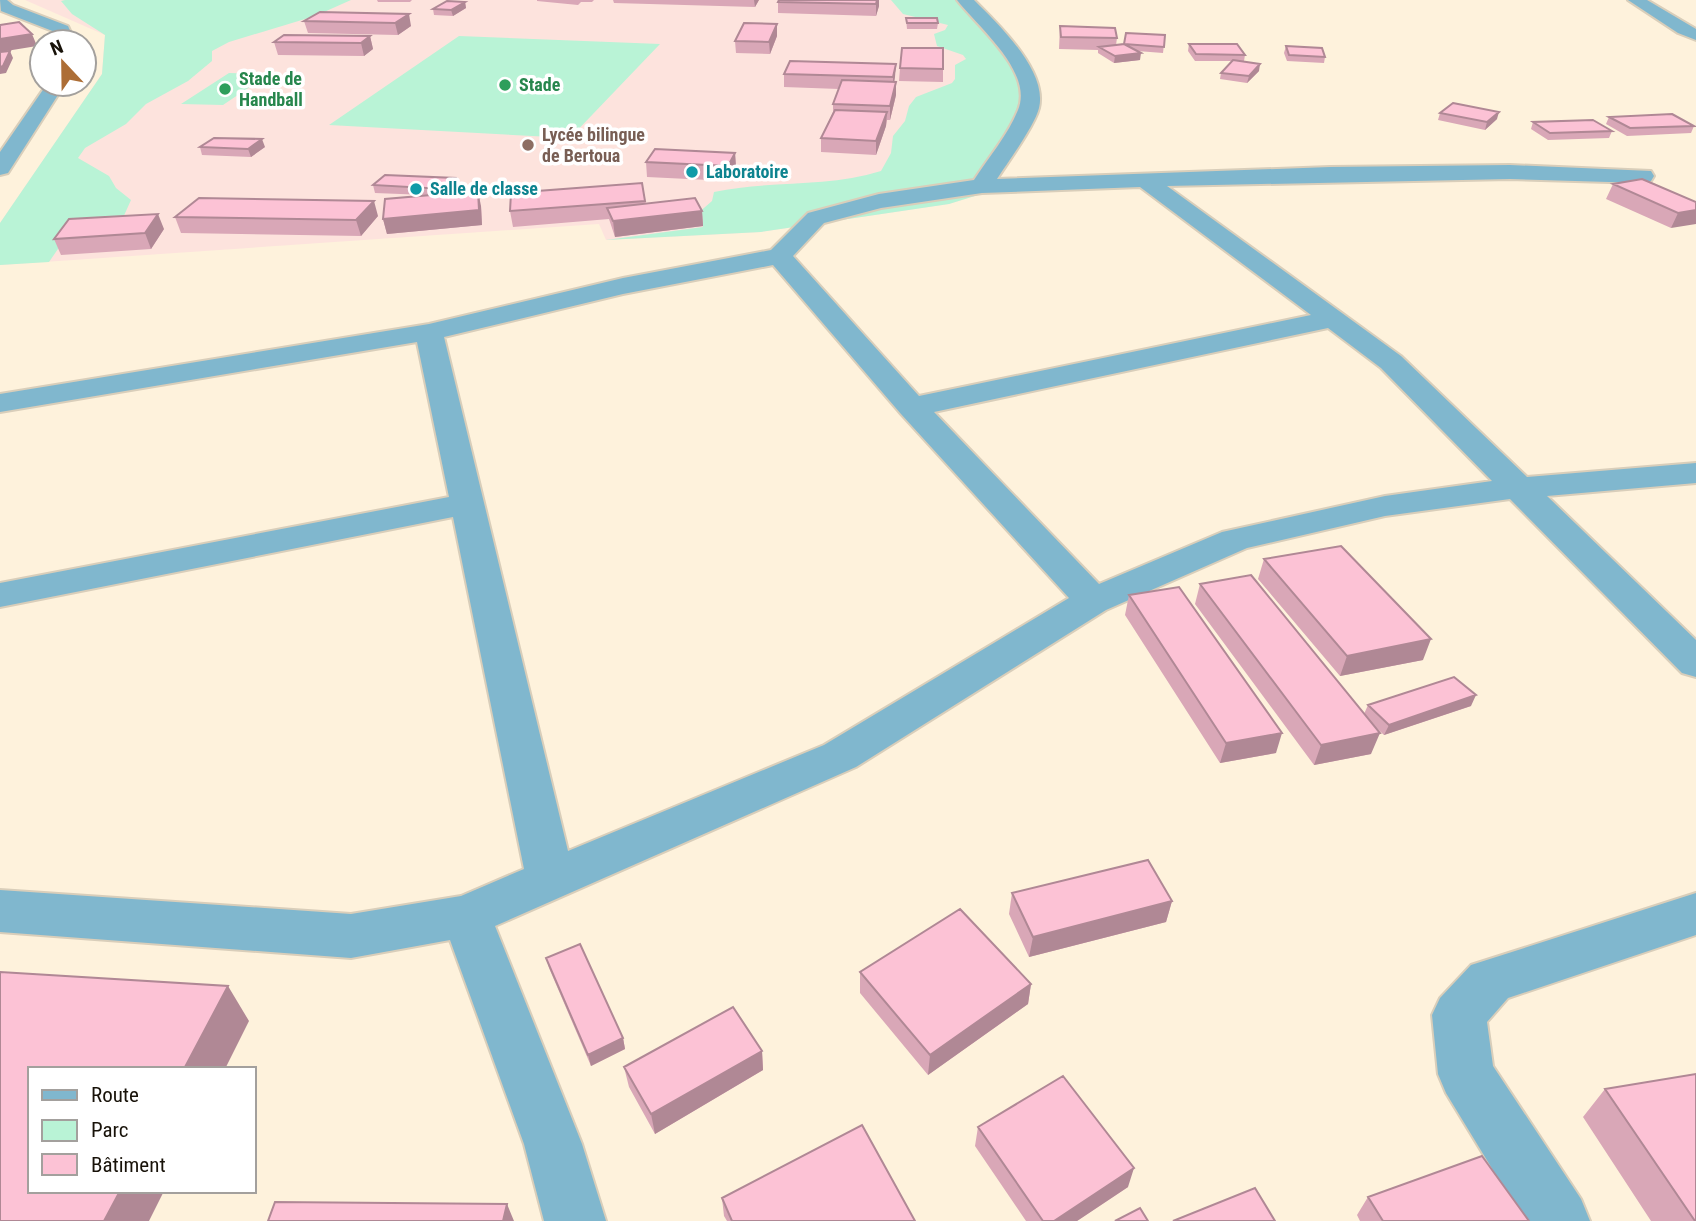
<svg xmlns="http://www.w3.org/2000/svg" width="1696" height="1221" font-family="'Roboto Condensed',sans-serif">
<rect width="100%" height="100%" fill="#fef2dc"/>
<path fill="#fde3dd" d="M25,0H964L993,41L1022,73L1028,104L1006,130L999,160L986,172L978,195L949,204L761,232L606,240L599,224L0,265V223L102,74L105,35Z"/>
<path fill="#b9f3d6" d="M65,0H351L315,16L229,42L212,51V61L188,81L146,104L126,124L85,148L78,158L109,176L116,188L131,200L122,220L60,246L49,262L0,265V223L102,74L105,35L72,14L61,1Z
M891,0H964L993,41L1022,73L1028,104L1006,130L999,160L986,172L978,195L949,204L761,232L606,240L703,227L697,214L712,201L714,192C769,180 827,188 881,171L891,153L893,136L905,121L909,106L916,97L952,83L955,79V65L966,59L963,55L937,46L934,34L945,30L948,25L903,14Z
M459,36L660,44L570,138L329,125Z
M229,73L269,74L223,105L181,104Z"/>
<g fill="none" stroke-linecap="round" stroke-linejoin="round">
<defs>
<path id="minor" d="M0,0H7L13,5L68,26L75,42H59L55,32L1,11Z
M957,0H974C998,24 1048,71 1039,108C1035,125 1008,162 997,179L1330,167L1510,165L1651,171L1654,176L1651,181L1643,183L1510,179L1167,186L1401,356L1527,477L1696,463V483L1547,496L1696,640V677L1682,673L1510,499L1385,516L1247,548L1106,610L856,767L495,926L582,1144L606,1221H544L524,1144L450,940L351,958L0,932V890L351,914L461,896L524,869L453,517L0,607V583L449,497L417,342L0,412V394L429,324L623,278L771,250L808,213L879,194L974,180C988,158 1008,135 1018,110C1034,72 978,27 957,0ZM1140,187L1311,315L919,396L793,256L824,223L881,208L982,193ZM773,265L901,414L1069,598L824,745L568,851L444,337L623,294ZM1328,328L1381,368L1492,481L1385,496L1222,532L1099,584L934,412Z
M1628,0H1647L1696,29V40L1678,33Z
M47,84H65L8,173L0,175V152Z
M1696,893V935L1508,998L1487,1022L1493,1066L1581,1199L1590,1221H1524L1446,1093L1438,1074L1432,1015L1440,998L1471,965Z"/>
</defs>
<use href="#minor" stroke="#d9ceba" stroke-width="4"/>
<use href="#minor" fill="#80b7ce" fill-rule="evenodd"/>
</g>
<path fill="#d9a7b7" d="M377,0H412L410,2H378Z
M537,0H594L592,2H581L578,5L537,1Z
M613,0H759L755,7L614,3Z
M879,0V6L876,16L778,13V2Z
M465,2L466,8L453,16L434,15L433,9Z
M320,12L411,26L398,35L308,33L304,21Z
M906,18L938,23L937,29H907Z
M777,24V36L770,54L736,53L735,41Z
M1060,26L1117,38L1116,45L1165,35L1163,53L1137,51L1140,60L1114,63L1098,53V50L1059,49Z
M370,36L373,49L364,56L278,55L274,42Z
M1189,44L1245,55L1244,61H1238L1259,71L1247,83L1220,79L1221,73L1232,61H1195L1188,51Z
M1286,46L1325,57L1324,63L1287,61L1284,53Z
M943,48V82L899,81L900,68Z
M896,64L894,82L896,95L890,120H887L886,126L876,155L821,152V138L833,112V104L839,89L784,87V74Z
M1440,113L1497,119L1485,130L1438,120Z
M1609,117L1694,126L1691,133L1627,136L1606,124Z
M1533,122L1612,131L1609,138L1548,140L1531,129Z
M200,147H265L251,157L202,155Z
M735,153L736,167L729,181L647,177L646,162Z
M455,178L456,186L449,193L481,206L482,225L387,234L383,219L426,195L375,193L373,185Z
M642,183L646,204L702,211L703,226L615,237L609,219L513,227L510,211Z
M1613,184L1696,202L1671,228L1606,199Z
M378,216L361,236L181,233L175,217Z
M164,229L151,249L61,255L54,239Z
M1264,559L1423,660L1340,676L1258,579Z
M1200,584L1364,714L1368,705L1471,706L1384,735L1371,723V754L1314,765L1195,604Z
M1129,595L1276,753L1220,763L1125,615Z
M1012,893L1172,901L1166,922L1029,957L1009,914Z
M546,958L623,1038L625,1049L591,1066L549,968Z
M860,972L1031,984L1028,1004L928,1075L860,993Z
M762,1051L763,1070L655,1134L629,1087L624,1067Z
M1696,1074V1221H1651L1583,1117L1605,1089Z
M978,1127L1128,1187L1077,1221H1026L975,1146Z
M1368,1197L1529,1221H1360L1357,1215Z
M722,1198L915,1221H727L724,1216Z"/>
<path fill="#b08895" d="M754,0H759L755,7Z
M877,0H879V6L876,16V4Z
M465,2L466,8L453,16L451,10Z
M409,14L411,26L398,35L395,23Z
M777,24V36L770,54L769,42Z
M32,34L37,46L0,52V39Z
M370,36L373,49L364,56L361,43Z
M10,51L13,58L6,73L0,74V67Z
M1141,53L1140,60L1114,63L1115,56Z
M896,64L895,77L893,90V77Z
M1260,64L1259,71L1247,83L1249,76Z
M896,82V95L890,120V106Z
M887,112L886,126L876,155V141Z
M1499,112L1497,119L1485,130L1487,122Z
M262,139L265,147L251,157L248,149Z
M735,153L736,167L729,181L728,166Z
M455,178L456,186L446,196L444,189Z
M478,191L481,206L482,225L387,234L383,219Z
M374,201L378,216L361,236L356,220Z
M1696,210V224L1671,228L1678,213Z
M702,211L703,226L615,237L613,221Z
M158,214L164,229L151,249L145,233Z
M1431,639L1423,660L1340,676L1347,656Z
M1476,695L1471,706L1384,735L1389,725Z
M1282,733L1276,753L1220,763L1226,743Z
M1380,733L1371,754L1314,765L1321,745Z
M1172,901L1166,922L1029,957L1033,937Z
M1031,984L1028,1004L928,1075L930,1055Z
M228,986L249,1021L225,1069H184Z
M623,1038L625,1049L591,1066L588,1055Z
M762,1051L763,1070L655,1134L651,1114Z
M1134,1168L1128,1187L1077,1221H1054Z
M120,1191H164L149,1221H104Z
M507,1204L514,1221H503Z"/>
<path fill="#fcc2d5" stroke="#b08895" stroke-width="2" d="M779,0H877L876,4L778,2Z
M447,1L465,2L451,10L433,9Z
M320,12L409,14L395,23L304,21Z
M906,18H937L938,23H907Z
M19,22L32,34L0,39V25Z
M744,23L777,24L769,42L735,41Z
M1060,26L1115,28L1117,38L1061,37Z
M1126,33L1165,35L1164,47L1124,44L1141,53L1115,56L1099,47L1124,44Z
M284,35L370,36L361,43L274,42Z
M1189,44H1237L1245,55L1196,54Z
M1286,46L1322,48L1325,57L1289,55Z
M902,48H943V69L900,68Z
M10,51L3,66L0,67V52Z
M1233,60L1260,64L1249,76L1221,73Z
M790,61L896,64L893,77L784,74Z
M842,80L896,82L890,106L833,104Z
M1453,103L1499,112L1487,122L1440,113Z
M835,110L887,112L876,141L821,138Z
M1672,114L1694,126L1630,128L1609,117Z
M1593,120L1612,131L1550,133L1533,122Z
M214,138L262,139L248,149L200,147Z
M655,149L735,153L728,166L646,162Z
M385,175L455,178L444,189L373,185Z
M1642,179L1696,202V210L1678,213L1613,184Z
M642,183L645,201L510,211L511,193Z
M478,191L479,210L383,219L385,199Z
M199,198L374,201L356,220L175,217Z
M695,198L702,211L613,221L607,208Z
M158,214L145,233L54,239L69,219Z
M1341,546L1431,639L1347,656L1264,559Z
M1251,575L1380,733L1321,745L1200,584Z
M1179,587L1282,733L1226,743L1129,595Z
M1454,677L1476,695L1389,725L1368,705Z
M1148,860L1172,901L1033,937L1012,893Z
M960,909L1031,984L930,1055L860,972Z
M580,944L623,1038L588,1055L546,958Z
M0,972L228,986L184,1069H30V1191H120L104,1221H0Z
M733,1007L762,1051L651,1114L624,1067Z
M1696,1074V1220L1695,1221L1605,1089Z
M1063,1076L1134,1168L1054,1221H1043L978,1127Z
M862,1125L915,1221H732L722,1198Z
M1482,1156L1529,1221H1383L1368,1197Z
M1255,1188L1275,1221H1173Z
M275,1202L507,1204L503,1221H268Z
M1140,1208L1148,1221H1115Z"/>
<g fill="#2e9e5b" stroke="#fff" stroke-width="2.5">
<circle cx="505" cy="85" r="7"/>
<circle cx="225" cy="89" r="7"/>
</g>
<circle fill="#8d6e63" stroke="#fff" stroke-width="2.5" cx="528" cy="145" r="7"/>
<g fill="#0f9aa8" stroke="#fff" stroke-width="2.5">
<circle cx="692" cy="172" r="7"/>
<circle cx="416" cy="189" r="7"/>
</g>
<g text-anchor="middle" stroke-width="7" stroke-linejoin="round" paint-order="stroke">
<g font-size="18" font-weight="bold" fill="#27864d" stroke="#fff" text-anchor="start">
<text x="239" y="85">Stade de<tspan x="239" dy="21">Handball</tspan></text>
<text x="519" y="91">Stade</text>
</g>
<g font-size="18" font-weight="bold" fill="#785e54" stroke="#fff" text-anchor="start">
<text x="542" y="141">Lycée bilingue<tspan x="542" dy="21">de Bertoua</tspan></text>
</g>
<g font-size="18" font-weight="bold" fill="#0d838f" stroke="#fff" text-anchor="start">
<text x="706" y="178">Laboratoire</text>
<text x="430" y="195">Salle de classe</text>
</g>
</g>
<rect x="28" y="1067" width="228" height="126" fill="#ffffff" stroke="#a3a09d" stroke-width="2"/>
<rect x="42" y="1090" width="35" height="10" fill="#80b7ce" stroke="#a3a09d" stroke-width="2"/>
<text x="91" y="1102" font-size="21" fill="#181209">Route</text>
<rect x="42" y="1120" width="35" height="21" fill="#b9f3d6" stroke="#a3a09d" stroke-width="2"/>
<text x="91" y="1137" font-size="21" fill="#181209">Parc</text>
<rect x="42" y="1154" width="35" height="21" fill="#fcc2d5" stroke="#a3a09d" stroke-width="2"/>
<text x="91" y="1172" font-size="21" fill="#181209">Bâtiment</text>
<g transform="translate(63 63) rotate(338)"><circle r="33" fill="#ffffff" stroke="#a3a09d" stroke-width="2"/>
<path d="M0-5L12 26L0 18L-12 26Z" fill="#ad6e36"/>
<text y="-10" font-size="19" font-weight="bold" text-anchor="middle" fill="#181209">N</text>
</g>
</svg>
